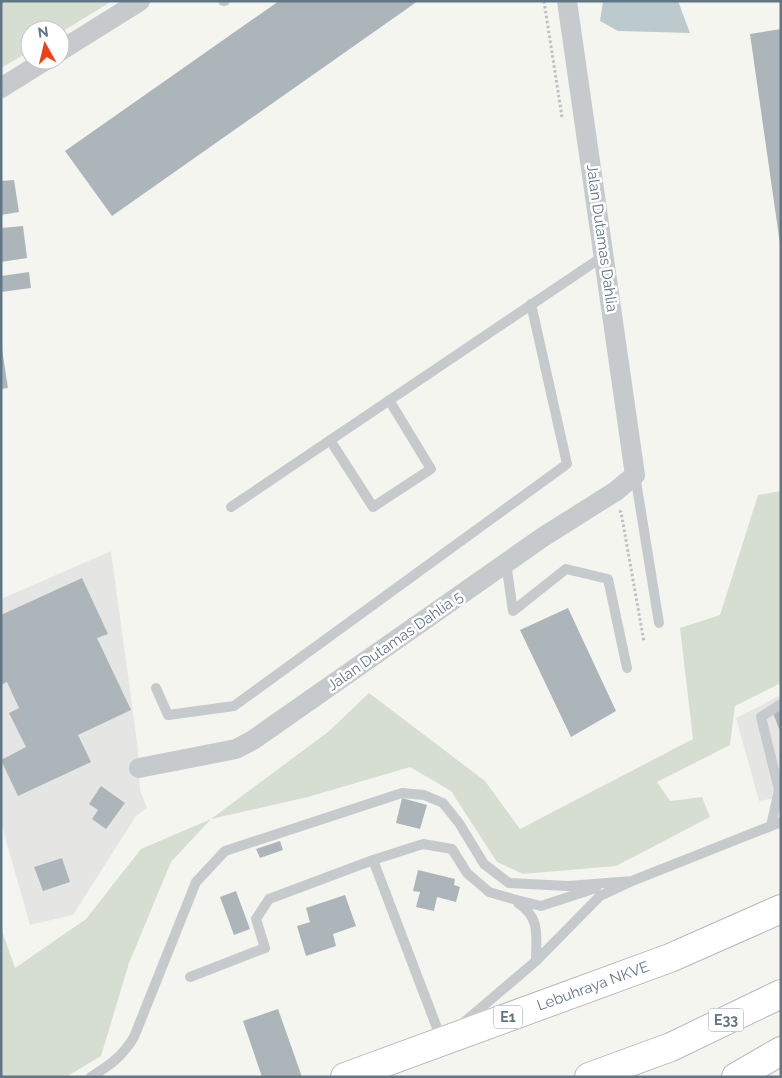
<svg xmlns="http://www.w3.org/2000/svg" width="782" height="1078" font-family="Raleway,sans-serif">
<rect width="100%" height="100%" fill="#f5f5f0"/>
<path fill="#e5e6e4" d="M111,551L138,749L140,790L147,808L136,816L73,915L30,925L1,823V599Z
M781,695V797L759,801L736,718Z"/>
<path fill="#d6ddd1" d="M1,1H112L60,33V30H30V51L1,68Z
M781,491V683L735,706L730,745L657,782L670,801L702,797L710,817L616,866L523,874L497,862L451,791L410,767L308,797L211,819L171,862L129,963L101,1056L66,1077H1V928L15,968L86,919L141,849L211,819L328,732L369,693L485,781L520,829L693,739L680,628L720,615L758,495Z"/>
<path fill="#bccace" d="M603,1H678L690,33L618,31L600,21Z"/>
<path fill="#acb5b9" d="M279,1H418L112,216L65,151Z
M781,29V244H780L750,34Z
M14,180L19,212L1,215V181Z
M23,226L27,258L1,262V228Z
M29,272L31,288L1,292V276Z
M1,343L8,388L1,389Z
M82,578L108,634L97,638L131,710L78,735L91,762L18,796L1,760L26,747L9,713L19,708L7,682L1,685V615Z
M568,608L616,711L571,737L520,630Z
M781,710V734L773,713Z
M101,786L125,803L106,829L92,819L98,810L89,804Z
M402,798L427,805L420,829L396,823Z
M280,841L283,850L260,858L256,849Z
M62,858L70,882L43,891L34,867Z
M418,870L455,879L454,885L460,887L456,902L437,897L434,911L416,907L420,892L413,891Z
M236,891L250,929L234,935L220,897Z
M345,895L356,926L333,934L336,946L306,956L297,926L310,922L306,908Z
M278,1009L302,1077H262L243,1021Z"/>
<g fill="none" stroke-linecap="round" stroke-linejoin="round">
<defs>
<path id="highway" d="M345,1077L670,958L781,909
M589,1077L671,1047L781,994
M736,1077L781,1051"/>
</defs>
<use href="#highway" stroke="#b6babd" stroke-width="30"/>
<path stroke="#bdc0c2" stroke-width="3" stroke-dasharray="2.5 2.5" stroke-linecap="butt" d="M544,1L562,117
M619,511L621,512L644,642"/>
<path stroke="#c7cacd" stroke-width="10" d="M223,1H225
M330,440L373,507L431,469L389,400
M635,475L659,623
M231,507L605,255
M506,563L513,611
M513,611L566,569L608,579L627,668
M156,688L168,715L234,706L567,464L531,304
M779,790L761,717L781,704
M771,826L779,790H781
M373,860L442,1041
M518,903C541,918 536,936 536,961
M190,977L265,948L256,919L269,899L373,860L423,844L452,849L467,873L489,892L513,899L541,906L596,888
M462,1024L536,961L600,896L632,881L781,822
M91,1077C110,1065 123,1056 134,1037L196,882L225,851L402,793L424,795L443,803L459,823L484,864L509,883L568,886L632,881"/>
<path stroke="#c7cacd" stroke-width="20" d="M60,51L140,1
M1,88L46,60
M139,768L236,749L253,740L543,537L616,491L635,475L567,1"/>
<use href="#highway" stroke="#fff" stroke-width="28"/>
</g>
<g text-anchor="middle" stroke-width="5" stroke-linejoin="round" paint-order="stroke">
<g fill="#fff" stroke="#909fa9" stroke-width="1">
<rect x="494" y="1005.5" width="28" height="23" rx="4"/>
<rect x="708.5" y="1008.5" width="35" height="23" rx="4"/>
</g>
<g font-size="14" font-weight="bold" fill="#617684">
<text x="508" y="1022">E1</text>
<text x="726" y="1025">E33</text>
</g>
<g font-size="15" fill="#617684" stroke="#fff">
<text transform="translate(602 238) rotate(82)" y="5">Jalan Dutamas Dahlia</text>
<text transform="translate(395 641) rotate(-35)" y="5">Jalan Dutamas Dahlia 5</text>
<text transform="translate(593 986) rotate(-20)" y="5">Lebuhraya NKVE</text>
</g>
</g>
<rect width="782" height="1078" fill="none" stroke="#617684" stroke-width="5"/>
<g transform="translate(45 45) rotate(352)"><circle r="24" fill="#ffffff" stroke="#c0c8ce"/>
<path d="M0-4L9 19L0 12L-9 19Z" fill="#f13e14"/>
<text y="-8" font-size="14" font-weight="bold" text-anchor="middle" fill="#617684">N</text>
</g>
</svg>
